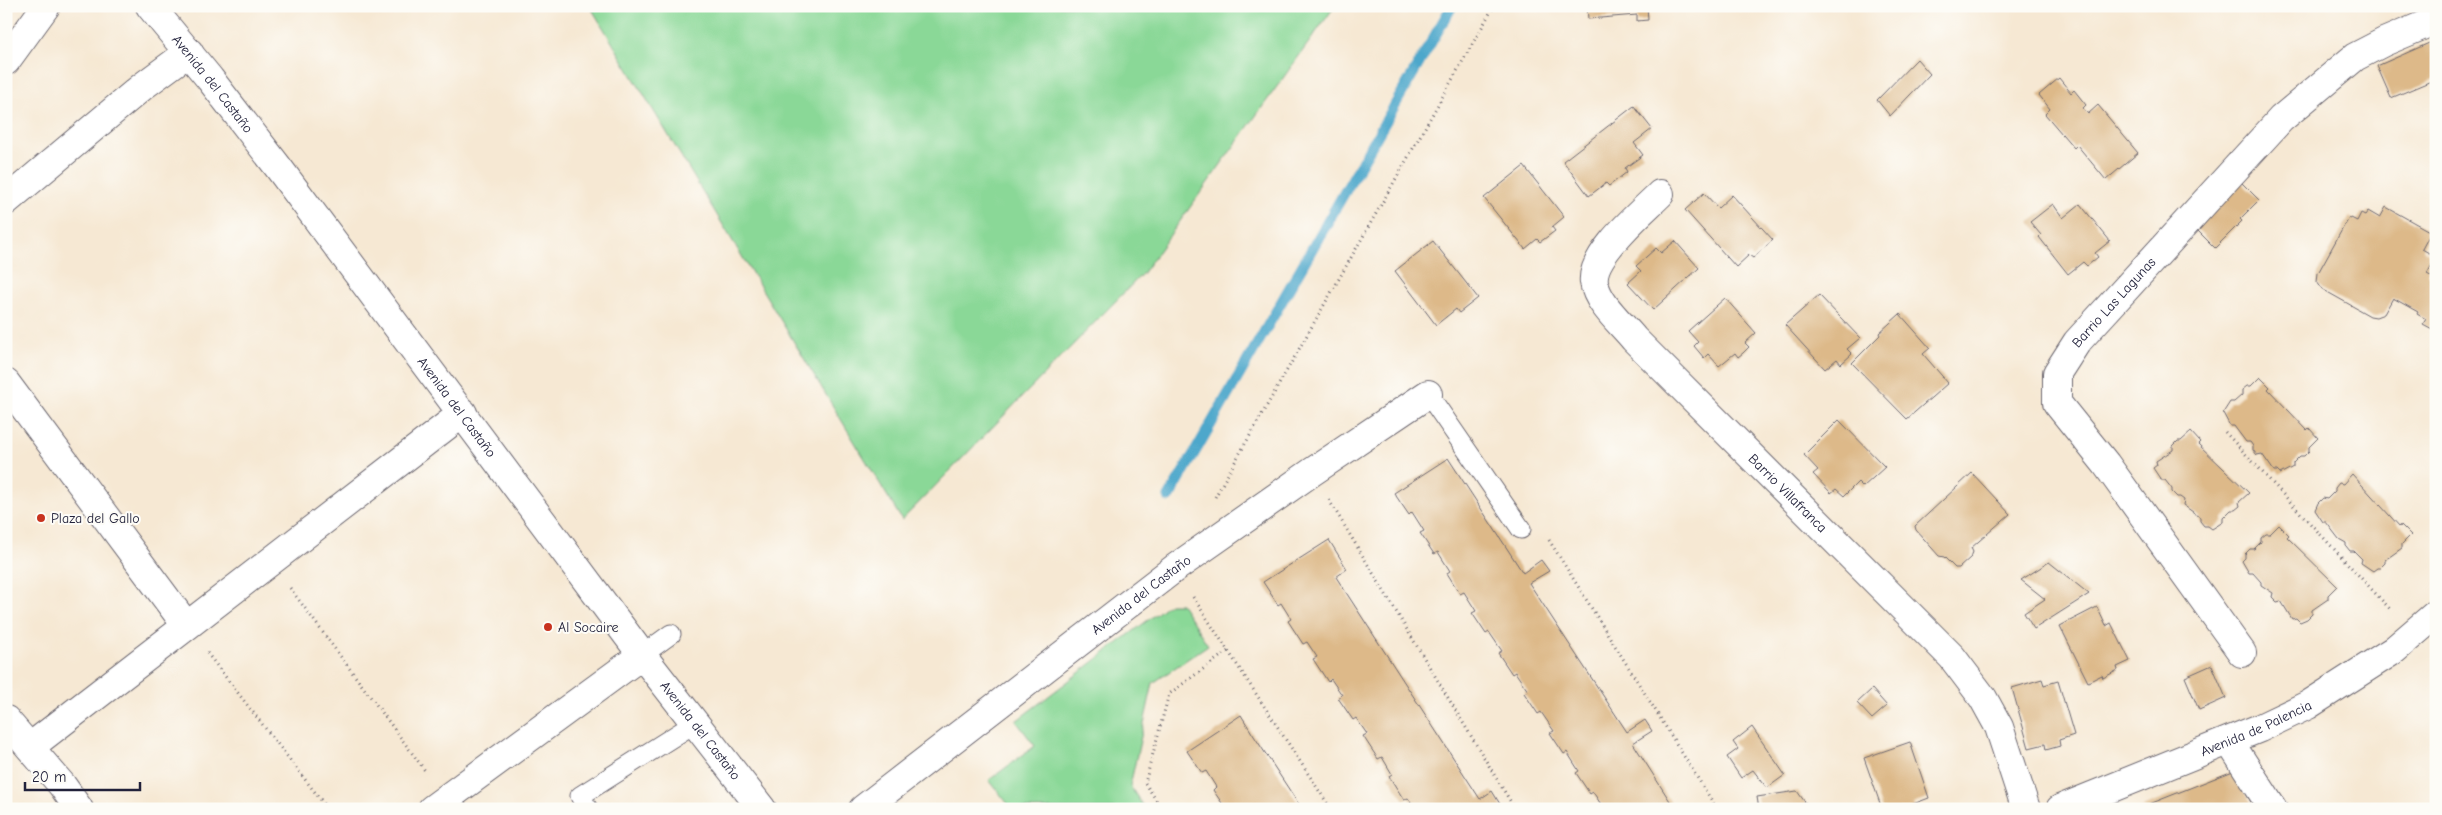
<svg xmlns="http://www.w3.org/2000/svg" width="2442" height="815" font-family="'Comic Neue',sans-serif">
<rect width="100%" height="100%" fill="#fdfcf7"/>
<filter id="ink" filterUnits="userSpaceOnUse"><feTurbulence type="fractalNoise" baseFrequency=".02" numOctaves="2"/><feDisplacementMap in="SourceGraphic" scale="10" xChannelSelector="R" yChannelSelector="G"/><feConvolveMatrix kernelMatrix="1 2 1 2 8 2 1 2 1" color-interpolation-filters="sRGB"/></filter>
<filter id="wash" filterUnits="userSpaceOnUse"><feTurbulence type="fractalNoise" baseFrequency=".0096" numOctaves="4" result="noise"/><feDisplacementMap in="SourceGraphic" scale="20" xChannelSelector="R" yChannelSelector="G"/><feGaussianBlur stdDeviation="1.12" result="paint"/><feColorMatrix in="noise" values="0 0 0 0 0 0 0 0 0 0 0 0 0 0 0 0 0 1.4 0 .05"/><feComposite in="paint" operator="in"/></filter>
<g filter="url(#wash)">
<rect width="100%" height="100%" fill="#f6e8d3"/>
<path fill="#8ad897" stroke="#567d69" d="M590,6H1335L1142,274L902,520Z
M1169,604H1181L1208,645L1153,683L1130,786L1145,809H1012L989,780L1035,746L1016,721Z"/>
<g fill="none" stroke-linecap="round" stroke-linejoin="round">
<path stroke="#4ea7cb" stroke-width="11" d="M1169,497L1452,6"/>
</g>
<g id="blocks">
<path fill="#ddb989" d="M1587,6H1647L1648,20L1637,21V15L1588,19Z
M2436,40V79L2391,98L2377,66Z
M1917,59L1930,74L1890,116L1877,100Z
M2059,78L2071,93L2074,90L2086,105L2083,108L2088,114L2098,105L2138,153L2106,180L2077,145L2074,148L2045,114L2050,109L2039,95Z
M1634,106L1652,129L1634,143L1643,155L1625,168L1627,172L1609,186L1606,183L1589,196L1563,161Z
M1524,166L1564,217L1552,227L1555,231L1540,242L1537,239L1525,249L1484,198Z
M2241,182L2259,200L2240,219L2242,221L2215,248L2195,228Z
M1704,193L1718,208L1732,195L1773,240L1753,258L1749,255L1736,267L1685,210Z
M2053,204L2063,218L2080,204L2110,241L2095,253L2098,257L2087,266L2083,262L2068,274L2039,237L2041,235L2030,222Z
M2386,207L2431,232L2422,249L2436,257L2427,274L2436,279V331L2423,324L2426,319L2417,314L2418,312L2393,298L2384,314L2376,317L2370,316L2322,289L2317,282L2318,273L2349,217L2357,221L2361,213L2365,215L2368,211L2380,218Z
M1433,241L1478,298L1459,313L1456,309L1436,325L1395,271Z
M1675,241L1699,268L1653,310L1628,283L1641,271L1636,266L1656,248L1661,253Z
M1819,295L1860,338L1847,349L1852,354L1841,364L1837,359L1825,369L1785,325Z
M1725,298L1756,333L1745,343L1749,347L1743,353L1738,357L1735,353L1719,366L1708,354L1704,358L1694,346L1698,342L1688,331Z
M1900,314L1930,348L1923,354L1948,383L1907,419L1852,363L1880,335L1879,333Z
M2260,377L2270,387L2268,389L2307,430L2309,428L2318,438L2309,447V451L2304,456H2300L2293,463V467L2280,474L2277,471H2274L2262,454L2257,455L2253,450V446L2250,442H2246L2234,426H2230L2223,413L2230,402H2234L2242,395V390L2247,386H2251Z
M1839,420L1885,467L1863,487L1858,482L1844,496L1836,489L1831,493L1813,474L1818,470L1804,455Z
M2191,432L2200,442L2198,444L2249,493L2239,502L2240,506L2235,510H2231L2223,518V522L2212,529L2208,526H2204L2200,521V517L2183,505L2184,500L2180,497H2177L2172,492V489L2165,480H2161L2153,468L2157,465L2156,461L2173,450V446L2178,441H2181Z
M1448,458L1523,573L1541,560L1549,571L1529,583L1627,732L1645,720L1652,731L1633,743L1675,809H1604L1593,792L1590,794L1576,773L1579,771L1567,752L1564,754L1550,733L1554,731L1541,712L1538,714L1524,693L1528,691L1515,672L1512,674L1498,653L1502,651L1489,632L1486,634L1472,613L1476,611L1464,592L1460,594L1447,573L1450,571L1438,552L1434,554L1420,533L1424,531L1412,512L1409,515L1394,493Z
M1972,473L2010,514L1971,548L1973,552L1971,557L1959,568H1955L1944,557L1939,556L1916,530L1915,526Z
M2352,474L2400,527L2401,525L2411,535L2402,544V548L2385,560V563L2380,568H2377L2373,571L2361,563L2362,559L2354,551H2350L2346,546V543L2339,539L2326,522H2323L2315,510L2318,503L2323,498L2327,499L2335,491V488L2339,483L2343,484Z
M2279,525L2289,535L2287,537L2337,586L2328,595V599L2312,610V614L2307,619L2300,622L2296,618L2292,619L2281,601L2277,602L2272,597L2273,593L2261,585V582L2253,573H2249L2242,561L2245,558V554L2250,549H2254L2261,542V538L2266,534H2270Z
M1329,540L1347,569L1336,577L1480,799L1492,791L1503,809H1416L1408,798L1404,800L1389,776L1392,774L1382,757L1378,759L1363,736L1367,734L1356,718L1353,720L1338,698L1342,695L1331,679L1328,682L1313,659L1317,657L1307,642L1303,644L1288,621L1291,619L1281,603L1278,605L1263,582Z
M2049,562L2089,594L2034,629L2024,613L2045,599L2021,580Z
M2097,607L2106,626L2111,623L2130,661L2117,667L2118,670L2103,678L2102,675L2088,682L2060,626Z
M2212,665L2226,698L2199,710L2185,677Z
M2042,679L2044,685L2058,681L2074,735L2059,740L2060,746L2046,750L2045,744L2029,748L2012,688Z
M1872,689L1887,706L1872,719L1857,703Z
M1241,715L1252,733L1302,809H1226L1213,790L1216,787L1206,771L1202,773L1187,751Z
M1752,727L1785,775L1767,788L1753,770L1741,778L1727,757L1738,749L1733,742Z
M1910,742L1929,798L1913,804L1915,809H1882L1864,758Z
M2233,771L2255,809H2140L2147,805Z
M1797,791L1810,809H1759L1757,797Z"/>
</g>
</g>
<g filter="url(#ink)">
<use href="#blocks" fill-opacity="0" stroke="#6c6770" stroke-width="1"/>
<g fill="none" stroke-linecap="round" stroke-linejoin="round">
<defs>
<path id="lane" d="M1428,394L1521,529
M642,655L671,634
M588,809L580,796L695,723"/>
<g id="street">
<path id="s1" d="M150,6L210,79L278,167L642,655L762,809"/>
<path d="M6,61L46,6"/>
<path id="s2" d="M1660,194C1642,212 1590,255 1594,282C1597,303 1621,323 1634,339L1952,657L1983,698L1999,727L2026,809"/>
<path d="M6,201L143,86L189,52"/>
<path d="M6,383L186,625"/>
<path id="s3" d="M2242,653L2106,464L2057,403V373L2077,342L2281,119L2355,57L2384,42L2436,20"/>
<path d="M6,720L62,785L79,809"/>
<path d="M2229,741L2273,809"/>
<path d="M30,747L463,413"/>
<path d="M432,809L642,655"/>
<path id="s4" d="M863,809L1175,568L1312,472L1428,394"/>
</g>
<g id="highway">
<path id="s5" d="M2060,809L2260,728L2308,705L2394,650L2436,614"/>
</g>
</defs>
<use href="#lane" stroke="#6c6770" stroke-width="21"/>
<use href="#street" stroke="#6c6770" stroke-width="30"/>
<use href="#highway" stroke="#6c6770" stroke-width="30"/>
<path stroke="#6c6770" stroke-width="3" stroke-dasharray="1 4" stroke-linecap="butt" d="M2225,432L2390,609
M1215,497L1494,6
M1329,500L1515,809
M1549,540L1717,809
M290,588L426,772
M1193,597L1331,809
M207,653L328,809
M1162,809L1145,783L1169,694L1228,651"/>
<use href="#lane" stroke="#fff" stroke-width="19"/>
<use href="#street" stroke="#fff" stroke-width="28"/>
<use href="#highway" stroke="#fff" stroke-width="28"/>
</g>
</g>
<g fill="#c8321e" stroke="#fdfcf7" stroke-width="2">
<circle cx="41" cy="518" r="5"/>
<circle cx="548" cy="627" r="5"/>
</g>
<g text-anchor="middle" stroke-width="4" stroke-linejoin="round" paint-order="stroke">
<g font-size="14" fill="#22223b" stroke="#fdfcf7">
<text dy="5" stroke="none"><textPath href="#s1" startOffset="100">Avenida del Castaño</textPath></text>
<text dy="5" stroke="none"><textPath href="#s3" startOffset="432">Barrio Las Lagunas</textPath></text>
<text dy="5" stroke="none"><textPath href="#s1" startOffset="505">Avenida del Castaño</textPath></text>
<text dy="5" stroke="none"><textPath href="#s2" startOffset="401">Barrio Villafranca</textPath></text>
<text dy="5" stroke="none"><textPath href="#s4" startOffset="351">Avenida del Castaño</textPath></text>
<text dy="5" stroke="none"><textPath href="#s5" startOffset="212">Avenida de Palencia</textPath></text>
<text dy="5" stroke="none"><textPath href="#s1" startOffset="910">Avenida del Castaño</textPath></text>
</g>
<g font-size="14" fill="#22223b" stroke="#fdfcf7" text-anchor="start">
<text x="51" y="523">Plaza del Gallo</text>
<text x="558" y="632">Al Socaire</text>
</g>
</g>
<rect width="2442" height="815" fill="none" stroke="#fdfcf7" stroke-width="25"/>
<path d="M25 782v8h115v-8" fill="none" stroke="#22223b" stroke-width="2.5"/>
<text x="32" y="782" font-size="15" fill="#22223b" stroke="#fdfcf7" stroke-width="4" paint-order="stroke">20 m</text>
</svg>
